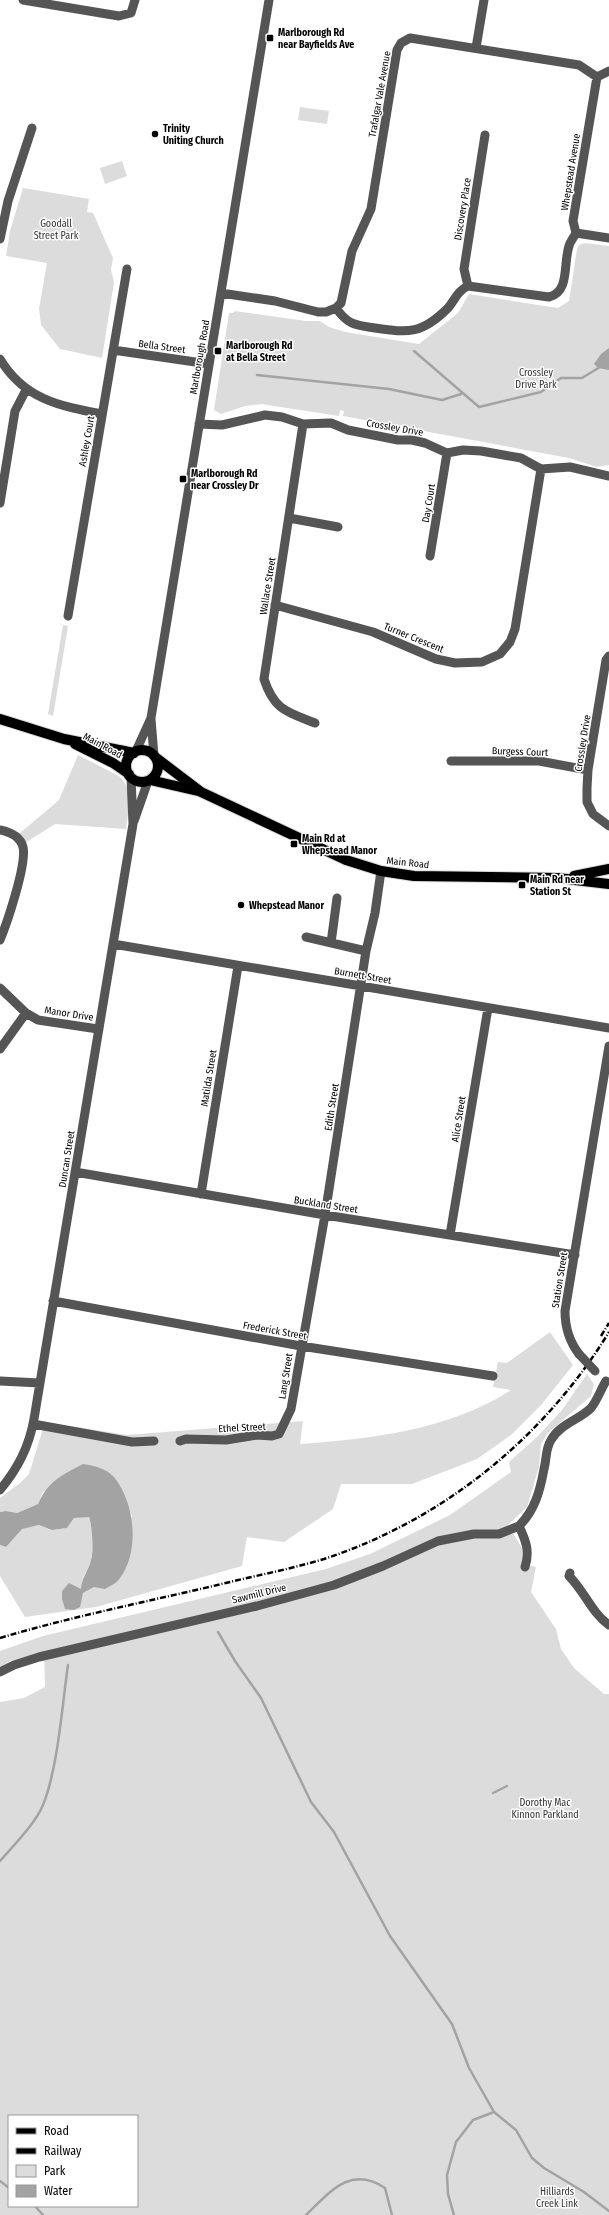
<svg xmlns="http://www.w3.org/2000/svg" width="609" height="2215" font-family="'Fira Sans Condensed',sans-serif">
<rect width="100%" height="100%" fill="#fff"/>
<path fill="#dcdcdc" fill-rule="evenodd" d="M300,107L329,111L327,124L298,120Z
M122,161L127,176L105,184L100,168Z
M23,188L89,199L87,212L93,213L113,258L111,270L114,282L102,358L60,349L41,325L39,309L47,263L6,256L10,231Z
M585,243L609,246V465L597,467L569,458L343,416L344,411L340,410L339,416L261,404L245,406L221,414L214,410L229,313H233L235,311L306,321H320L329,327L345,332L419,344L458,313L469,294L558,308L569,301L577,249L579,245Z
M63,625L68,626L53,716L48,714Z
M78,755L119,776C134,789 128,811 126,829L55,824L25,843L19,834L59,800Z
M550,1332L573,1365L541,1405L511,1435L477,1459L412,1484H341L333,1509L284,1542L247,1537L242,1566L96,1607L25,1617L0,1576V1545L6,1547L21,1529L39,1525L52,1530L67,1528L74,1518L89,1516C92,1524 94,1553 91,1560C86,1577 81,1572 83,1593L94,1587L132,1516L113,1476L43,1492L38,1504L17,1513L6,1511L0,1512V1498L20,1483L29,1474L45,1422L127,1435L303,1421L300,1444C374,1438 446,1431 511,1390L493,1387L498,1362L507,1363Z
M587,1374L594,1384L591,1396L548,1433L541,1444L539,1467L527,1507L508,1525L522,1548V1563L536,1567L531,1592L556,1629L561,1649L574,1668L604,1694H609V2215H0V1702L24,1698L45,1687L44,1652L10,1661L0,1668V1651L43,1636L326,1569L370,1554L450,1515L511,1472L509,1462L538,1436L562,1410ZM9,2116H137V2206H9Z"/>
<path fill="#a3a3a3" d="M609,348V370L598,368L594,364L601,354Z
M83,1464C94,1466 106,1468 114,1477C135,1503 140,1551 120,1578C117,1583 110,1586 105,1589L94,1587L83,1593L80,1607L74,1610L65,1609L62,1599V1591L69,1583L81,1589C82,1576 88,1572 91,1560C94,1553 92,1524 89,1517L74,1518L67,1528L52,1530L39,1525L22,1529L6,1547L0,1545V1512L6,1511L17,1513L38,1504C48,1481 62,1475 83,1464Z"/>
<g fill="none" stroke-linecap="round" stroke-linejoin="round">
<path stroke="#a3a3a3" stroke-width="2.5" d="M414,351L479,407L541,392L561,378H582L600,367
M257,375L389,389L442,400L461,394
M218,1632L235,1661L261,1698L311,1802L334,1832L390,1936L452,2024L469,2068L494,2112
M493,1793L507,1786
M0,1861C14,1845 35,1824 43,1805C58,1768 62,1706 68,1665
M0,2181L9,2188
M35,2206L43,2215
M306,2215C330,2192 350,2165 385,2188L392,2215
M454,2215L448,2194L447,2175L456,2142L473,2120L494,2112L516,2130L532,2158L544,2168L584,2192L609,2211"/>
<defs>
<path id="major" d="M0,719L64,739L134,753
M75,744L113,763L129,774
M126 766a16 16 0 1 1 32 0a16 16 0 1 1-32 0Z
M155,757L201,792L346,860L381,871L414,876L558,878L609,884
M150,780L198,791
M574,876L609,869"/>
</defs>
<use href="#major" stroke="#dbdbdb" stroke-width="12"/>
<path stroke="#555" stroke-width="9" d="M23,0L119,16L131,13L135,0
M476,48L484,0
M576,233L609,238
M0,239L8,201L32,128
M468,286L549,297C570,292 563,264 569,246C570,242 574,237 576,233L573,221L597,77
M468,286L464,269L485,135
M221,293L275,301L318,312H326L336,308L341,303L352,251L371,209L397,50L401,43L410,38L579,65L597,77L609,71
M336,308C348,325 355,325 375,328C409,333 422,334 448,308C455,300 457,291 468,286
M113,350L209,364
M0,359C24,399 59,406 102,414
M199,424L222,425L265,415L282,417L303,424L331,423L348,430L398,440H412L425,443L447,453L463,450L481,451L521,458L541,469L570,467L609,476
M303,424L264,679C274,710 287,712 315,723
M0,503L15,411L26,390
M289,518L338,527
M430,556L447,453
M275,605L373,632L436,659L455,663L482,662L500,654L510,642L515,629L541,469
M68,616L127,269
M609,656L606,660L588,770L587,788V802L593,814L609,826
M151,719L154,756
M136,751L151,718L269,0
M451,761H539L588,770
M134,821L148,781
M0,830C10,832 20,836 23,847C27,864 7,923 0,940
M306,937L366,951
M331,943L337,898
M113,944L609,1028
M0,988L26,1013L38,1020L98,1029
M0,1049L26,1013
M75,1172L325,1215L575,1255
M201,1194L238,966
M450,1235L488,1008
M53,1301L301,1346L493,1376
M579,1354C569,1341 565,1328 565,1311L609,1046
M0,1381L40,1383
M33,1424L132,1442L154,1441
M180,1441L186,1439L226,1440L257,1435L272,1436L279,1434L291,1409L325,1215L366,951L375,913L381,871
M0,1490C18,1468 29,1447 34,1419L133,824L131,777
M525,1567C530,1551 526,1541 519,1526C535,1510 540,1491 544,1469C547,1458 545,1450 551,1440C560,1424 579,1420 591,1408C597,1401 601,1389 606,1381
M570,1573L569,1576C585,1592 591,1612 609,1625
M0,1672L14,1665L39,1657L257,1606L334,1585L383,1566L438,1541L474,1534H499L519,1526"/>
<use href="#major" stroke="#000" stroke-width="10"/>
<path stroke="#000" stroke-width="2.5" stroke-dasharray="6 2 1 2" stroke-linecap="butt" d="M601,1336L609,1323
M0,1638C77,1615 156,1600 234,1581C264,1574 294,1568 324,1559C443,1520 544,1438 609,1332"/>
<path stroke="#555" stroke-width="9" d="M579,1354L595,1371"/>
</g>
<g fill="#000" stroke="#fff" stroke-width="1.5">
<rect x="266" y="34" width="8" height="8" rx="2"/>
<circle cx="155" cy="134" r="4"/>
<rect x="214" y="347" width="8" height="8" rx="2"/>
<rect x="179" y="475" width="8" height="8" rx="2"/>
<rect x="290" y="840" width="8" height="8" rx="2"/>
<rect x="518" y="881" width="8" height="8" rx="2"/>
<circle cx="241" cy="905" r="4"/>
</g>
<g text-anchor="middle" stroke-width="3" stroke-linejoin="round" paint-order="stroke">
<g font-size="10" font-weight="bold" fill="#000" stroke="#fff" text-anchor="start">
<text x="278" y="36">Marlborough Rd<tspan x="278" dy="12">near Bayfields Ave</tspan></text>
<text x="163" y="132">Trinity<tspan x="163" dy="12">Uniting Church</tspan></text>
<text x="226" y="349">Marlborough Rd<tspan x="226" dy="12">at Bella Street</tspan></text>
<text x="191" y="477">Marlborough Rd<tspan x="191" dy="12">near Crossley Dr</tspan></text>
<text x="302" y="842">Main Rd at<tspan x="302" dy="12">Whepstead Manor</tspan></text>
<text x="530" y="883">Main Rd near<tspan x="530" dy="12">Station St</tspan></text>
<text x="249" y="909">Whepstead Manor</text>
</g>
<g font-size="10" fill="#000" stroke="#fff">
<text transform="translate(379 94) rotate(-80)" y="4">Trafalgar Vale Avenue</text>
<text transform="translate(570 172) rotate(-81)" y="4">Whepstead Avenue</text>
<text transform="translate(462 209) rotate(-81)" y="4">Discovery Place</text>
<text transform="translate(162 346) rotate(8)" y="4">Bella Street</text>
<text transform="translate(199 357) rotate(-80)" y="4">Marlborough Road</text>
<text transform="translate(395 427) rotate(10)" y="4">Crossley Drive</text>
<text transform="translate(86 441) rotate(-80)" y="4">Ashley Court</text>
<text transform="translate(428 503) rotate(-81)" y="4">Day Court</text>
<text transform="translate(267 586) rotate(-81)" y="4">Wallace Street</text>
<text transform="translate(414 637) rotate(22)" y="4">Turner Crescent</text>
<text transform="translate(582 743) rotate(-81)" y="4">Crossley Drive</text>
<text transform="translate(103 745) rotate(28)" y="4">Main Road</text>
<text transform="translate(520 751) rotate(2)" y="4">Burgess Court</text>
<text transform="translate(408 862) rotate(6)" y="4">Main Road</text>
<text transform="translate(363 975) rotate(10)" y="4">Burnett Street</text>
<text transform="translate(69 1013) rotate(9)" y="4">Manor Drive</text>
<text transform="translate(208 1078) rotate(-81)" y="4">Matilda Street</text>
<text transform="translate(331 1107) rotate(-81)" y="4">Edith Street</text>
<text transform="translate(458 1119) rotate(-81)" y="4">Alice Street</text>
<text transform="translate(66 1159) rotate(-81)" y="4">Duncan Street</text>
<text transform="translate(326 1204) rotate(9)" y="4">Buckland Street</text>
<text transform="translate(559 1280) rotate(-81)" y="4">Station Street</text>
<text transform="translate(275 1330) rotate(10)" y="4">Frederick Street</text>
<text transform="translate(285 1376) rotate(-81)" y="4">Lang Street</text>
<text transform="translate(242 1427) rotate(-3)" y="4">Ethel Street</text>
<text transform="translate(259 1593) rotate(-14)" y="4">Sawmill Drive</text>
</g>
<g font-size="10" fill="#333" stroke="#fff">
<text x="56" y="227">Goodall<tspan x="56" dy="12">Street Park</tspan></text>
<text x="536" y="376">Crossley<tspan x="536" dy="12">Drive Park</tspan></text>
<text x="545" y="1806">Dorothy Mac<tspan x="545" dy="12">Kinnon Parkland</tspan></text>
<text x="557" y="2195">Hilliards<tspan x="557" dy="12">Creek Link</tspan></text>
</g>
</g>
<rect x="8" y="2115" width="130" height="92" fill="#ffffff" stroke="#999999"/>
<rect x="16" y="2128" width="20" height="6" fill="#000000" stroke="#999999"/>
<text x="44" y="2135" font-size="12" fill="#000000">Road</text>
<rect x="16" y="2148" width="20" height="6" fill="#000000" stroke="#999999"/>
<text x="44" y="2155" font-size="12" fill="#000000">Railway</text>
<rect x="16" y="2165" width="20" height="12" fill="#dcdcdc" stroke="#999999"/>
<text x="44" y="2175" font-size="12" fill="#000000">Park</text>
<rect x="16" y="2185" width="20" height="12" fill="#a3a3a3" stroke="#999999"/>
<text x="44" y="2195" font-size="12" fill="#000000">Water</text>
</svg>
